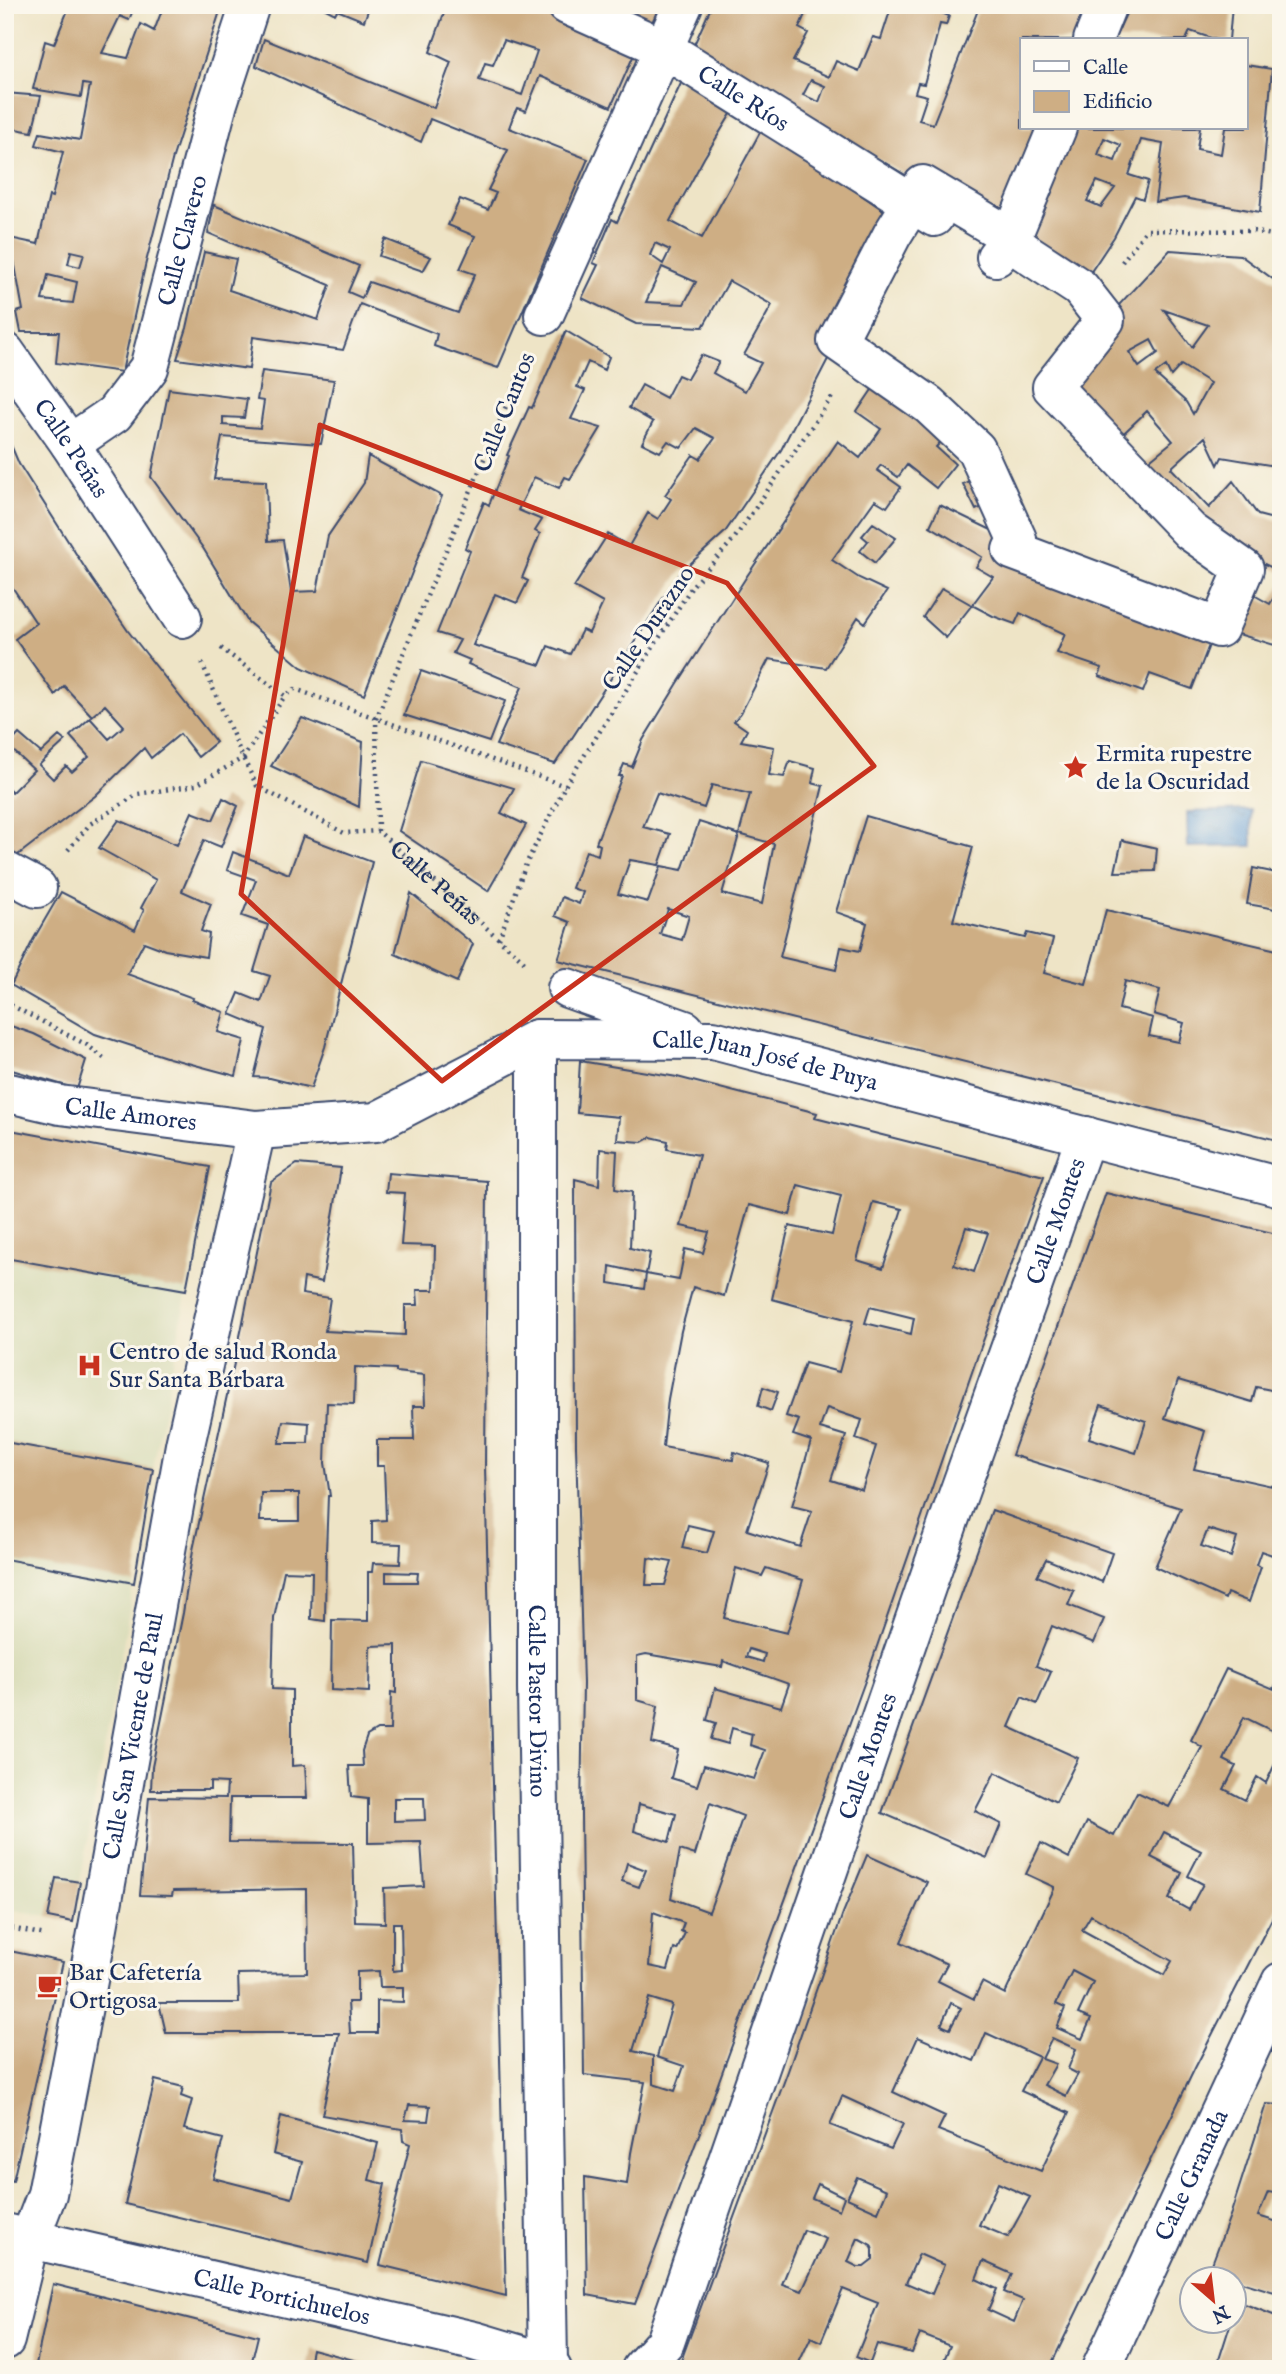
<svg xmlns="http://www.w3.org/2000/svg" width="1286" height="2374" font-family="'IM FELL English',serif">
<defs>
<pattern id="water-ripples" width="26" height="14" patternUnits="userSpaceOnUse" patternTransform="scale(1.75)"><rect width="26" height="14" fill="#689fd5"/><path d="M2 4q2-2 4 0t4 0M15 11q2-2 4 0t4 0" fill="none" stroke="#5582b0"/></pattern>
</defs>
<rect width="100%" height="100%" fill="#fbf7ec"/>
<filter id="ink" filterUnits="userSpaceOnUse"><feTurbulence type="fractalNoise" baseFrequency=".0143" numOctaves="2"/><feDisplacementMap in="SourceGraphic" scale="14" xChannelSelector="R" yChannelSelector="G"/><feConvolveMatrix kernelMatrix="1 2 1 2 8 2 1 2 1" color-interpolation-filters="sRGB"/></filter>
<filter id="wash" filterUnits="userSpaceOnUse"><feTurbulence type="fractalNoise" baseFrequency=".00686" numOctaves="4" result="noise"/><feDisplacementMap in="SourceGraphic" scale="28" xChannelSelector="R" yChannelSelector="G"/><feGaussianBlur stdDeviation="1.57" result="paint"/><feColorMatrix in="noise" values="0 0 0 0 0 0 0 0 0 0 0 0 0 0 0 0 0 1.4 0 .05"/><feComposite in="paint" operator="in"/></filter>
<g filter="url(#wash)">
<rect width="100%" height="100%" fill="#eee4c6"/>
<path fill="#dcdebc" d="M5,1129L210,1167L140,1538L128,1617L80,1882L56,1878L48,1917L5,1909Z"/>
<path fill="url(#water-ripples)" stroke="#42679a" stroke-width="2" d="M1251,810L1252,846L1188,847L1187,812Z"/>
<g id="blocks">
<path fill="#ceae84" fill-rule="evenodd" d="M70,5H135L129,20L120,16L102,53L128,58L141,24L154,31L164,5H222L173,157L145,266L122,372L56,363L59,332H21L17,312L23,310L10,238L38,244L49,196L52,197L63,152L36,145L40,133L80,140L90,85L83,84L81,97L33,89L45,41L54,44ZM71,251L84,254L80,267L68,264ZM48,275L77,282L73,303L42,300Z
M318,5H370L364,21L337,10L335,14Z
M447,5H531L636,50L611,107L540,76L526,111L517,108L514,114L509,128L588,159L498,368L434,346L437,334L360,304L343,350L253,337L249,369L177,359L187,328L204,252L236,259L229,290L318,320L330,285L208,233L214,205L359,266L348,292L362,298L369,282L458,313L475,274L460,269L475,236L448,225L460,199L488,210L496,193L488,190L508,150L430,119L421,142L256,66L264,39L434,108L451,62L430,52ZM504,40L537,51L522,95L479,80L485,63L493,65Z
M596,5H660L649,29Z
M712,5H809L799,28L808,33L793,61L829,77L836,61L859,71L873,37L881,39L892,5H928L927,7L949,16L946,25L940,24L924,84L918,83L915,93L927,96L919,120L933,124L980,5H1090L1076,40H1022V128H1040L999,230L773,97L693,47ZM811,80L825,86L819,102L803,95Z
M1130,5H1136L1152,12L1155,5H1232L1229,40H1217L1190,31L1186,40H1114Z
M1246,65L1272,69L1260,212L1184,198L1155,202L1163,144L1141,140L1129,175L1148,181L1143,199L1135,196L1114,237L1080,288L1025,252L1072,128H1200L1197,149L1221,154L1225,128H1246ZM1104,138L1121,145L1115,161L1098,155ZM1097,181L1115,188L1101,207L1087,201Z
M683,79L734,109L704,158L670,221L702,238L763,127L883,210L892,235L781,450L725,532L679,574L555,764L496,745L522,687L468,664L470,660L453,653L460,640L437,633L470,551L465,548L484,502L489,505L509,456L507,455L529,407L532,408L566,331L609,357L604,370L588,362L577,387L585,390L571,419L601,428L570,479L565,477L559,488L534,477L518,510L542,520L535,531L540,534L522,578L528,581L517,603L495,594L473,645L540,665L548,646L570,654L582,630L589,633L603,603L574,587L608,534L629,546L648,513L658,519L671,499L665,495L693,455L700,459L715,438L696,428L681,448L668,441L660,452L642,443L653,422L629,408L642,385L666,398L678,375L687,379L701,355L719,362L713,373L745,391L761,363L744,355L772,305L729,281L703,327L636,324L582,298L598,265L593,263L612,219L617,222ZM655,243L670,250L663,264L650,255ZM662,267L696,282L684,304L646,302Z
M5,93L41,96L32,132L5,127Z
M385,239L431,257L423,271L379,256Z
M1170,250L1240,255L1281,285V467L1222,457L1218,465L1205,437L1171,468L1209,508L1233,481L1258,515L1281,521V572L1250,557L1134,473L1173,441L1147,411L1109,447L1057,392L1105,320ZM1164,310L1208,325L1192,347ZM1151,340L1158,353L1139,367L1129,352ZM1181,365L1210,383L1193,414L1186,402L1155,374L1166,366L1171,376Z
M262,371L334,380L321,444L222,437L214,479L266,481L268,541L283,540L291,592L317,591L328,536L364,483L368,456L442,496L364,695L301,667L248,622L203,548L151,477L169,389L247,399L244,418L223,417V425L260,428L264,401L257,400Z
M884,372L954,428L936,447L955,464L936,488L907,465L898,477L881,465L877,470L901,487L887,507L875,500L832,560L859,578L887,591L865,623L858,617L826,668L769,659L741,713L734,721L747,730L741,741L774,747L769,775L784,777L790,761L815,768L812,783L823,786L780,957L836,970L841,947L860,951L867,923L836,912L866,816L973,847L953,921L1025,938L1027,933L1053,939L1044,973L1086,984L1106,910L1281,951V1141L558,960L570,922L555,916L562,897L579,904L583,892L572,888L586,851L598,855L600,845L596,843L622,776H619L624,764L632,767L643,740L678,683L747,576L838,441L860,458L881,429L857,412ZM712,785L750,794L739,834L774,844L762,904L722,894L739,835L699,822L682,870L661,866L648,902L618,894L630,860L659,865L670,834L643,827L657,793L704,808ZM668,909L689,916L682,940L660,934ZM1125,981L1160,990L1154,1014L1184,1023L1179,1042L1149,1036L1153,1018L1119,1009Z
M5,431L19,464L92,579L128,631L216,742L198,757L180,734L151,758L144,748L95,796L10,861L5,856V785L12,792L34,770L8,746L19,734L41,753L59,736L65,741L39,765L53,779L66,766L72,772L89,757L70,736L90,718L109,739L124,726L105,705L92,716L64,686L55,695L15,639L36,623L5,576Z
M986,472L999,499L976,510L963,484Z
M940,505L1016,542L1216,627L1192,689L1150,674L1143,692L1099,676L1102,668L1057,653L1065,634L1020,613L1015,624L993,616L972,605L946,638L923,617L942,588L972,605L993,577L976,567L982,557L930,526Z
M873,523L896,538L875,563L860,551L868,541L862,536Z
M1236,585L1270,604L1281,585V647L1219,628Z
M421,671L505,701L489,742L404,715Z
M302,718L363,742L359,807L271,766Z
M421,760L514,788L501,813L526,825L488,891L399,831Z
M223,798L238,806L221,847L204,840L182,891L211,904L201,931L209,934L206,957L165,950L144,942L127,974L193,998L192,1000L224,1012L218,1032L244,1040L236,1076L169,1058L95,1034L11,985L33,940L61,892L135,930L144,910L141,908L156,880L99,848L119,820L177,845L192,812L213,820Z
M303,836L372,862L325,1047L311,1088L270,1078L254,1077L266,1029L230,1014L239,993L261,1002L270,976L254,971L268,925L242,916L256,880L227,870L233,852L289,874Z
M1122,840L1157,848L1155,871L1115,872Z
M1253,868L1281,874V910L1247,904Z
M411,893L473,944L457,982L395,954Z
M5,1024L34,1034L86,1060L77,1089L5,1068Z
M580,1061L677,1077L817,1113L815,1118L1044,1176L979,1352L865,1681L712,2100L635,2304L587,2295L585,2177L627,2184L631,2153L645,2082L584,2075L581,1814L583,1683L576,1446L575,1179L599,1185L600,1149L617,1151L615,1189L632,1192L630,1248L650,1253L646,1274L610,1266L609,1283L644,1289L646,1274L679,1280L685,1249L703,1253L709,1232L681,1226L699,1155L667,1149L668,1141L651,1137L642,1142L617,1140L619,1117L577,1113ZM798,1185L841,1196L832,1235L789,1226L772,1299L853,1321L839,1372L805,1363L786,1416L799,1420L793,1435L811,1441L792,1506L812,1511L800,1547L747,1530L769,1463L734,1452L733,1460L663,1447L668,1399L681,1331L693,1287L724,1296L749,1205L790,1215ZM873,1202L902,1209L883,1268L857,1260ZM966,1227L988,1233L974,1272L954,1265ZM870,1307L914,1318L911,1334L865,1323ZM827,1408L862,1420L856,1439L876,1446L862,1490L831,1480L846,1436L820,1428ZM688,1525L714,1531L707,1553L682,1548ZM648,1558L672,1562L665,1585H646ZM736,1568L762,1576L766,1568L803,1580L787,1633L724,1618ZM749,1649L765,1654L763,1662L746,1657ZM646,1654L722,1667L723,1661L789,1684L781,1707L715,1688L707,1720L716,1723L711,1739L728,1744L732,1728L752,1734L750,1745L765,1750L754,1779L704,1765L697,1786L671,1778L678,1750L652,1743L658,1706L637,1700V1656ZM710,1803L743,1816L709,1912L671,1898L680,1850L695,1855ZM639,1804L676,1814L669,1842L634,1831ZM627,1863L646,1870L639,1887L622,1881ZM653,1912L684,1923L681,1931L685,1933L677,1950L674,1949L668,1970L649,1966ZM649,1998L672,2005L657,2057L684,2066L675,2091L653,2084V2056L633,2051Z
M5,1129L210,1167L186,1290L5,1258Z
M297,1164L341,1168L322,1282L304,1278L302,1294L330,1298L325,1331L405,1335V1305H418L417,1290H434L435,1246L401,1245L405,1193L386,1192L388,1173L487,1181L485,1467L506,2296L380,2265L410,2144L403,2141L402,2129L322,2115L339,2033H166L159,2003H239L238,1974L307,1973L306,1889L173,1891L172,1896L140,1895L149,1797L226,1798L227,1783L210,1782V1790H151L152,1767L183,1613L193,1550L242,1327L271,1182ZM355,1367L396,1369V1372L424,1375L425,1406H413L414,1440H377V1466H384L386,1520L372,1521V1543L401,1544L400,1564L373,1563L372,1572H368V1621L332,1620L331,1690L369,1692L370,1646L396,1645V1693L391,1692L390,1730H377L367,1736L362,1751L363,1766H349L351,1797L368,1799V1843L421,1842L424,1886L384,1888L385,1923L355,1922L353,1843L229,1842L230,1798H307L305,1765L292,1766V1690L272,1689L274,1618L284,1571L312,1572L311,1619L325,1621L326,1552L328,1496H330L325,1463L327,1403L354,1404ZM283,1421L309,1423L308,1443H279ZM261,1493H299V1521H260ZM386,1572L418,1573L417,1582H386ZM394,1798H424L425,1820L394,1821ZM393,1923H401L402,1970L393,1971ZM379,1971L380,1987H403V2002L377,2001V2033H350L348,2002H357V1972ZM409,2105L430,2106L428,2121L405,2120Z
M1106,1193L1281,1235V1392L1256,1387L1252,1402L1178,1380L1165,1418L1205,1431L1194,1469L1281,1488V1558L1261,1551L1256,1565L1261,1567L1249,1602L1227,1593L1225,1599L1155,1567L1181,1508L1012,1455ZM1101,1405L1146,1421L1136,1453L1089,1438ZM1208,1529L1237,1538L1231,1557L1201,1546Z
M763,1387L778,1392L771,1411L758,1406Z
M5,1442L153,1469L134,1583L5,1559Z
M992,1510L1112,1553L1102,1582L1046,1559L1037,1576L1074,1591L1068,1605L1104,1619L1094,1643L1052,1626L1036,1666L1051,1672L1037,1704L1022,1697L1009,1727L1078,1758L1056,1802L995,1772L975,1811L1001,1824L987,1858L882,1813Z
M1226,1669L1274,1689L1281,1672V1735L1244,1717L1224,1760L1236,1766L1224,1789L1245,1800L1257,1777L1266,1783L1281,1751V1901L1195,2068L1049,2369H940L950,2346L920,2334L912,2353L877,2344L870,2363L856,2357L878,2303L843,2289L821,2342L811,2337L796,2369H678L788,2071L843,1913L867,1855L927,1882L901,1942L947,1964L938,1981L974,1999L982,1982L1005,1994L1054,1889V1887L1026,1874L1041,1843L1069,1858L1087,1822L1114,1836L1137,1792L1169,1807L1202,1747L1191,1740ZM1164,1832L1201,1851L1188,1876L1203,1884L1189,1910L1169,1899L1182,1873L1151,1857ZM1091,1915L1172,1961L1164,1975L1082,1930ZM1072,1971L1093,1982L1078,2014L1091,2019L1082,2039L1057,2028L1065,2008L1056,2004ZM951,2003L961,2008L950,2029L941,2025ZM986,2033L1039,2057L1021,2091L1069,2113L1041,2171L938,2130L945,2116L893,2092L918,2037L974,2061ZM1052,2038L1076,2049L1068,2069L1078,2074L1066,2096L1044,2085L1056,2064L1042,2059ZM842,2096L903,2124L891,2149L830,2125ZM857,2177L887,2190L878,2212L847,2198ZM998,2183L1030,2197L1008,2237L979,2225ZM818,2184L844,2197L839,2210L812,2198ZM804,2230L826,2239L802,2291L782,2284ZM858,2238L871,2245L873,2250V2260L864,2267H858L848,2262ZM919,2254L944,2265L932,2294L906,2283ZM983,2261L1012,2274L1004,2292L1023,2300L1014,2322L988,2310L997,2289L976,2279Z
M56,1878L80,1882L73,1922L48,1917Z
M5,1950L63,1962L13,2181L5,2180Z
M1281,2029V2054L1272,2052Z
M155,2080L183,2087L181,2096L192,2100L184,2129L223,2139L213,2178L292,2198L302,2162L273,2154L281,2116L378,2143L369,2180L385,2184L368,2263L125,2204Z
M1266,2104L1281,2105V2194L1268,2192L1258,2216L1281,2223V2294L1209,2272L1231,2213Z
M53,2284L258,2336L250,2369H35Z
M1237,2301L1281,2318V2369H1216L1231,2322L1234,2321Z
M312,2349L384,2368V2369H308Z"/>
</g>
</g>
<g filter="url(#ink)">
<use href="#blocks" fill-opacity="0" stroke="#3b4a6e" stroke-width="2"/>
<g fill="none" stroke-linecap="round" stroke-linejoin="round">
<defs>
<g id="minor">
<path id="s2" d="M567,5L663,48L934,217"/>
<path d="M1093,40L1107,5"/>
<path d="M923,185L999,230L1025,252L1080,288L1105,320L1052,387L1190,531L1244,569L1219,628L1012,550L1017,539L976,449L929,405L837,341L892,235Z"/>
<path d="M996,257L1011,239L1057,128"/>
<path d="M544,315L683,5"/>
<path id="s3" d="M5,352L70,444L182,618"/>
<path id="s4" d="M70,444L114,414L149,368L218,103L250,5"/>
<path d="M5,871L37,888"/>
<path d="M567,988L685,1030"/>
<path id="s5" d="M537,1039V1689L548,2363"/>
<path id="s6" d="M5,1092L60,1105L256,1130L376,1122L537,1039L713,1040L1281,1187"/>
<path id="s7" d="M5,2233L474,2341L548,2363L552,2369"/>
<path id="s8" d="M5,2340L30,2238L47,2194L95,1944L185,1445L256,1130"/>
<path id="s9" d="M641,2369L665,2342L952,1512L1086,1136"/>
<path id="s10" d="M1101,2369L1281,1982"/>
</g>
</defs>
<use href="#minor" stroke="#3b4a6e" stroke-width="42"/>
<g stroke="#3b4a6e" stroke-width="4.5" stroke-dasharray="2 5" stroke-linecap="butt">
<path d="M1122,262L1146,230L1253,231L1281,237"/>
<path d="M221,648L285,696L295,689L565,786"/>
<path id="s1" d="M202,663L243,758L257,786L344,833L378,831L527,964"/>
<path d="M378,831L376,719L526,358"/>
<path d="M68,850L90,824L138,794L196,785L243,758L285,696"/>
<path d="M499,939L526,864L565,786L693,585L734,539L832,397"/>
<path d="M5,1002L87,1045L105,1059"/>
<path d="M5,1927L46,1935"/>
</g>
<use href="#minor" stroke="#fff" stroke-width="38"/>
</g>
</g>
<path fill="none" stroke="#c8321e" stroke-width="5" stroke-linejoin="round" d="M320,425L727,583L874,766L442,1081L241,894Z"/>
<defs>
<symbol id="sight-bare" viewBox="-9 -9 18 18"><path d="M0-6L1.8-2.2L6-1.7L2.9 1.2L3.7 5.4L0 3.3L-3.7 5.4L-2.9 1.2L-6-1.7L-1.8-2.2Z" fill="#c8321e" stroke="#fbf7ec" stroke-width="2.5" paint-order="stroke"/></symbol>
<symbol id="hospital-bare" viewBox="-9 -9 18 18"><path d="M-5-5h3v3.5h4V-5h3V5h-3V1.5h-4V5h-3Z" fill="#c8321e" stroke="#fbf7ec" stroke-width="2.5" paint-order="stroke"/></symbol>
<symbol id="cafe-bare" viewBox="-9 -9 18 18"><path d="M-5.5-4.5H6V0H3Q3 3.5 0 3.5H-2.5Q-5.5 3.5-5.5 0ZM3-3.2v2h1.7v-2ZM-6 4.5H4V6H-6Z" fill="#c8321e" stroke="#fbf7ec" stroke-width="2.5" paint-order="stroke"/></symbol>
</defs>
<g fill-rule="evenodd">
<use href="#sight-bare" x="1058" y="750" width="35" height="35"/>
<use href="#hospital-bare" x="72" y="1348" width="35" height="35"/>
<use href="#cafe-bare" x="32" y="1968" width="35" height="35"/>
</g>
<g text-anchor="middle" stroke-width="6" stroke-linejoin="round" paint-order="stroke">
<g font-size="24" fill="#1b2f5e" stroke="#fbf7ec">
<text dy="8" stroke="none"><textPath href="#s2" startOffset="200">Calle Ríos</textPath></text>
<text dy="8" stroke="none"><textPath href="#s4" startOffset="243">Calle Clavero</textPath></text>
<text transform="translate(504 412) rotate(-68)" y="8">Calle Cantos</text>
<text dy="8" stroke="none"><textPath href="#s3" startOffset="117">Calle Peñas</textPath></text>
<text transform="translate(648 628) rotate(-56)" y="8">Calle Durazno</text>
<text dy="8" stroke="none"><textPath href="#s1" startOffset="345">Calle Peñas</textPath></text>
<text dy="8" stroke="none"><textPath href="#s6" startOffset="786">Calle Juan José de Puya</textPath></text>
<text dy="8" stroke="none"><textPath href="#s6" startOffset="128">Calle Amores</textPath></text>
<text dy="8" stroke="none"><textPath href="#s9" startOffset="1223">Calle Montes</textPath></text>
<text dy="8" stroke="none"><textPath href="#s5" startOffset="662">Calle Pastor Divino</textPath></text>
<text dy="8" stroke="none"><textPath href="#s8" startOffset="618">Calle San Vicente de Paul</textPath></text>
<text dy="8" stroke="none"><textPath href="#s9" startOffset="656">Calle Montes</textPath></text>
<text dy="8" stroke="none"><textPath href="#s10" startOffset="214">Calle Granada</textPath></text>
<text dy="8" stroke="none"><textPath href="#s7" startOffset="284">Calle Portichuelos</textPath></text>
</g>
<g font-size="24" fill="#1b2f5e" stroke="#fbf7ec" text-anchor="start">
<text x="1096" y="761">Ermita rupestre<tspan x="1096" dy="28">de la Oscuridad</tspan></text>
<text x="109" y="1359">Centro de salud Ronda<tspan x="109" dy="28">Sur Santa Bárbara</tspan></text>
<text x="69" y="1980">Bar Cafetería<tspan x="69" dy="28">Ortigosa</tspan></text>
</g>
</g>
<rect width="1286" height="2374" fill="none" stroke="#fbf7ec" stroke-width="28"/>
<rect x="1020" y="38" width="228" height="91" fill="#fbf7ec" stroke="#a1a7b3" stroke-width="2"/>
<rect x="1034" y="61" width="35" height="10" fill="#ffffff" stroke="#a1a7b3" stroke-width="2"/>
<text x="1083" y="74" font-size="21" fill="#1b2f5e">Calle</text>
<rect x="1034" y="91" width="35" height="21" fill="#ceae84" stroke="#a1a7b3" stroke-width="2"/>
<text x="1083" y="108" font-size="21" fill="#1b2f5e">Edificio</text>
<g transform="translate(1213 2300) rotate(152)"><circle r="33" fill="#fbf7ec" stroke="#a1a7b3" stroke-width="2"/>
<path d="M0-5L12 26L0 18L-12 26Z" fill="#c8321e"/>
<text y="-10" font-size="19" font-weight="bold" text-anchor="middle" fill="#1b2f5e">N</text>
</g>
</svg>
